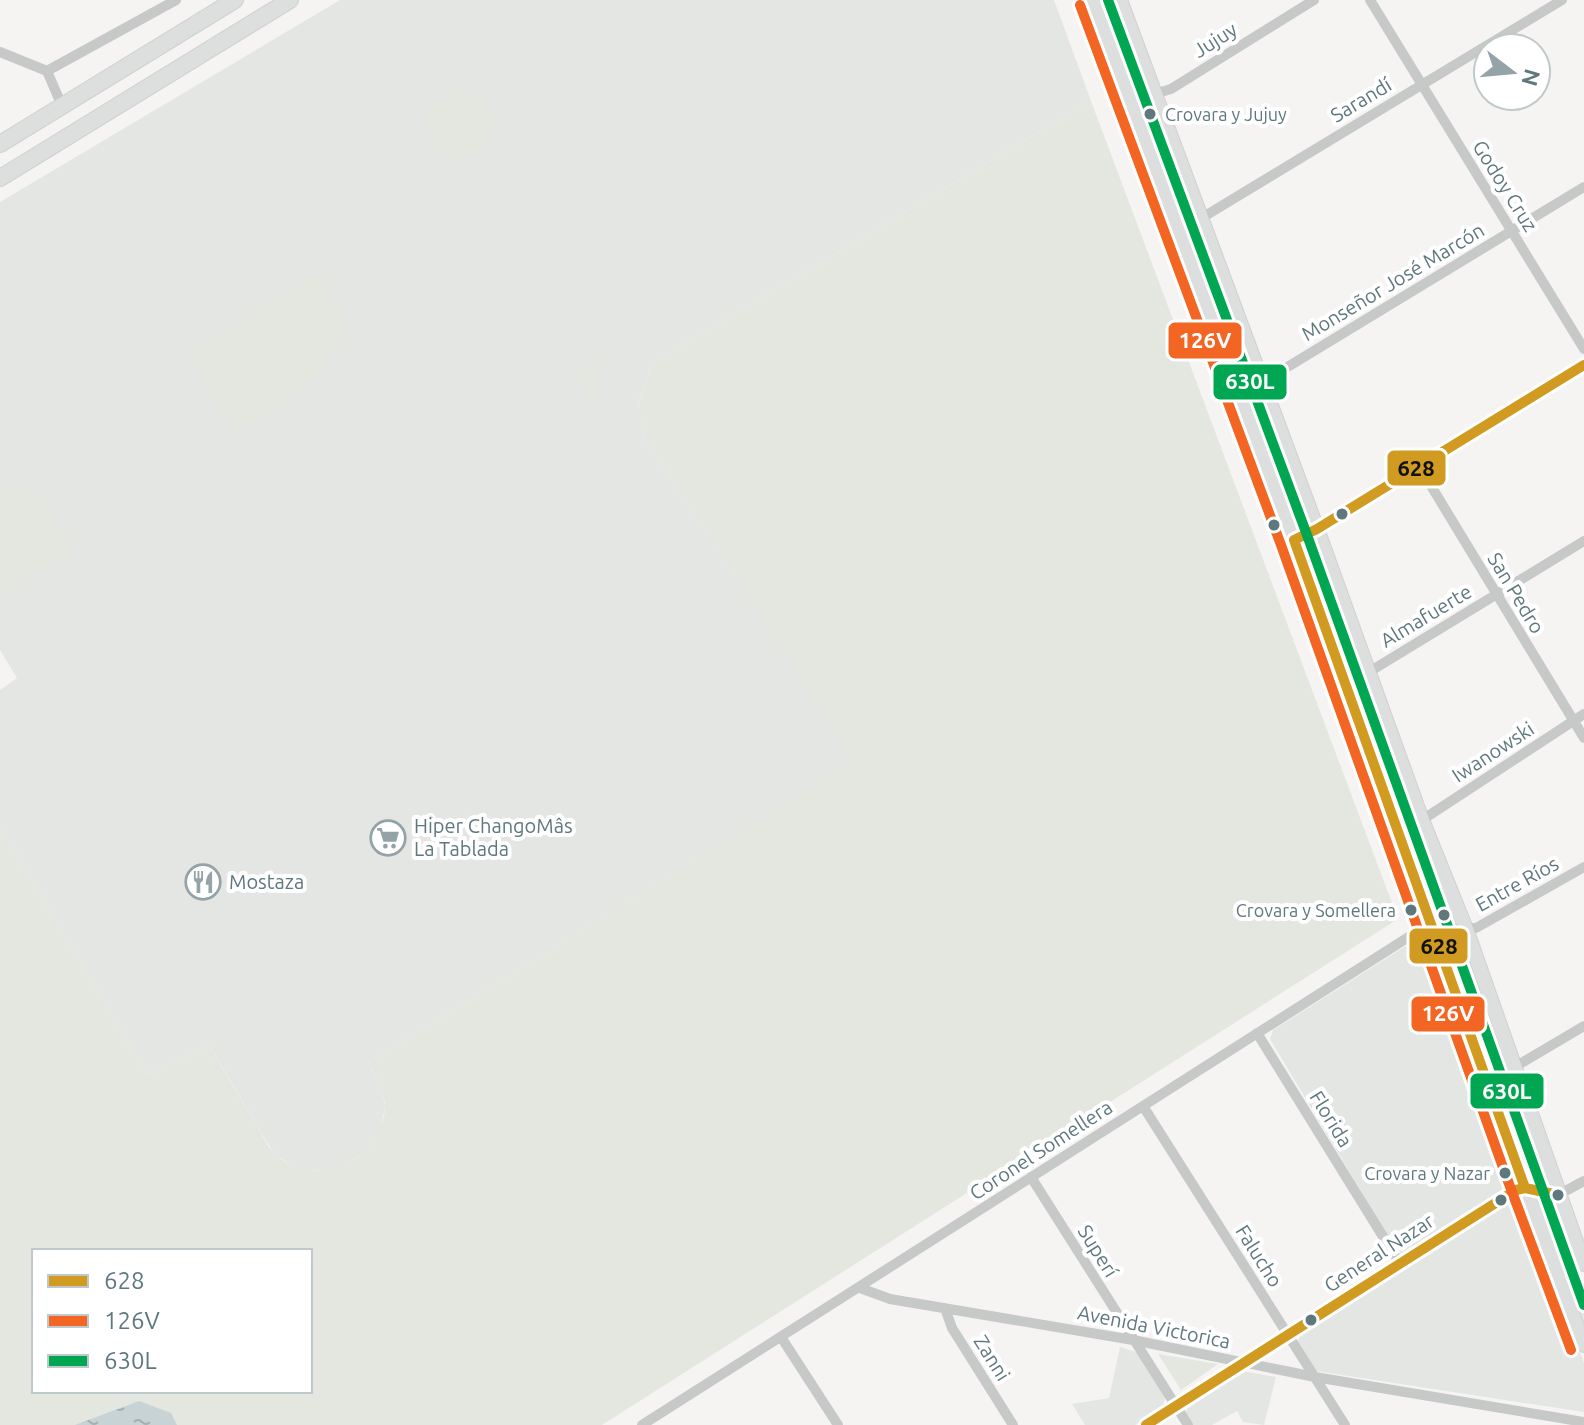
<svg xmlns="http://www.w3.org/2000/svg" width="1584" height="1425" font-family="Ubuntu,sans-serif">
<defs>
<pattern id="water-ripples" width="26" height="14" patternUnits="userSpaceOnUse" patternTransform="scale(2)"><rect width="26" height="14" fill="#c7d3d4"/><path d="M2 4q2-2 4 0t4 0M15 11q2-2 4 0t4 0" fill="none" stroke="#a5b0b1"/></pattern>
</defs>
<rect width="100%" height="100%" fill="#f5f4f3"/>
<path fill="#e4e6e4" d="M340,0H1054L1091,101L652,363L638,404L646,440L855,761L368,1063L382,1089L385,1107L380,1132L364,1153L335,1171L299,1170L274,1154L209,1045L148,1075L0,827V690L17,678L0,650V202Z
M1420,937H1426L1431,943L1513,1181L1510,1188L1402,1254L1396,1250L1270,1039L1273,1030Z
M1517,1197L1522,1201L1584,1363V1412L1316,1371L1297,1343L1302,1332Z
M1120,1347L1135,1352L1139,1355L1165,1397L1163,1406L1135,1425H1085L1072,1404L1109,1398Z
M1247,1372L1276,1377L1264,1425L1243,1422L1237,1411L1212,1425H1193L1185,1414L1189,1404L1238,1373Z"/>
<path fill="#e4e6e0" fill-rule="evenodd" d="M1099,0H1113L1135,59L1130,67L1126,68Z
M428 125a33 33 0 1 1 66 0a33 33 0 1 1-66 0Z
M1091,101L1398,919L602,1425H0V827L148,1075L209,1045C224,1071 240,1098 256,1124C262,1133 267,1148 276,1155C316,1190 381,1162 385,1108C385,1092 376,1077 368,1063L854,761L646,440L638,405L652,363ZM34,1251H310V1391H34Z
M1145,109L1154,114L1188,206L1184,213H1179L1142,118Z
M1188,228L1194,229L1197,234L1301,513L1299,522L1293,517L1266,445L1252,418L1184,233Z
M318,273L349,323C329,376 283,406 236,435L186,356Z
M595,359C604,377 601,391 593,409L572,373Z
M0,486L42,495L75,549L0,594Z
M1310,557H1315L1319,562L1443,900V906L1439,911L1433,910L1306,561Z
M1451,944L1456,945L1460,951L1542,1168L1537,1177L1528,1174L1446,956V949Z
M1541,1194L1549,1201L1564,1245L1576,1260L1584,1281V1327L1538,1202Z
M1158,1354L1218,1364L1181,1390Z"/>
<path fill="url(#water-ripples)" d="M139,1401L171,1413L177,1425H75Z"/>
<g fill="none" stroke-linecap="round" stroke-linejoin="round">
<defs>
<path id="secondary" d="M1093,0L1294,540L1518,1168L1584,1345
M1120,0L1317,529L1422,820L1466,929L1584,1264"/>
<path id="primary" d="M0,144L235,0
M0,178L290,0"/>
</defs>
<use href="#secondary" stroke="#d0d1d1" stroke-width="16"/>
<use href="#primary" stroke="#d0d1d1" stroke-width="18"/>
<path stroke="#c7c9c9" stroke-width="10" d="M1370,0L1584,349
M0,52L47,71L176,0
M47,71L62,106
M1131,101L1171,89L1314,0
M1178,229L1200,219L1562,0
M1261,383L1584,187
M1419,466L1584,738
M1369,672L1584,541
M1422,820L1584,714
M1257,1033L1400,1264
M1513,1068L1584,1026
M1143,1106L1345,1425
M1031,1177L1188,1425
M1525,1188L1558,1195L1584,1181
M860,1288L890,1299L1133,1340L1315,1377L1584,1422
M945,1308L952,1328L1013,1425
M781,1337L838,1425
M642,1425L1418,931L1424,928H1476L1584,867"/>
<path stroke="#c7c9c9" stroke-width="12" d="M1294,540L1317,529L1584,365
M1146,1425L1516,1190L1525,1188"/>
<use href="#secondary" stroke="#dddede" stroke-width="14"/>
<use href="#primary" stroke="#dddede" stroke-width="16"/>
<defs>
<path id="bus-1" d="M1525,1188L1294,540L1317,529L1584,365
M1146,1425L1516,1190L1525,1188L1558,1195"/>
<path id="bus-2" d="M1080,5L1281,545L1505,1173L1571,1350"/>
<path id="bus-3" d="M1108,0L1307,535L1584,1305"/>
</defs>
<use href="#bus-1" stroke="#fff" stroke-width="16"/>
<use href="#bus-2" stroke="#fff" stroke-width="16"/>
<use href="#bus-3" stroke="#fff" stroke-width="16"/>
<use href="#bus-1" stroke="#d19a20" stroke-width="10"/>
<use href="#bus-2" stroke="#f26522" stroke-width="10"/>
<use href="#bus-3" stroke="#00a651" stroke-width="10"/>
</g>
<defs>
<symbol id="supermarket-ring" viewBox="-11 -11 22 22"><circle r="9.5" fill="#fff" stroke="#94a3a7" stroke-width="1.5"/><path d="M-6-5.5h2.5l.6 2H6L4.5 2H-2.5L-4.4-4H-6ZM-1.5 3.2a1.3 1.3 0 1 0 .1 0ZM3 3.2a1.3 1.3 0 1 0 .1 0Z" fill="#94a3a7"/></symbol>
<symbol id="restaurant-ring" viewBox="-11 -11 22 22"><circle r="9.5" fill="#fff" stroke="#94a3a7" stroke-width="1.5"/><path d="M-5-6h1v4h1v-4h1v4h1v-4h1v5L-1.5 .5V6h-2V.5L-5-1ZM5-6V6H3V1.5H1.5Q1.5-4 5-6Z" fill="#94a3a7"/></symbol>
</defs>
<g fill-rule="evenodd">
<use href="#supermarket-ring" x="368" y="818" width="40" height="40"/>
<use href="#restaurant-ring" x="183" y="862" width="40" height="40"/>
</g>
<g fill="#5f787e" stroke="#fff" stroke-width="3">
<circle cx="1150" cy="114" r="7"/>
<circle cx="1342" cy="514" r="7"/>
<circle cx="1274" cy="525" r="7"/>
<circle cx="1411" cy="910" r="7"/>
<circle cx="1444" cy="915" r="7"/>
<circle cx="1505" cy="1173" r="7"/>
<circle cx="1558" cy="1195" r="7"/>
<circle cx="1501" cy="1200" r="7"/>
<circle cx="1311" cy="1320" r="7"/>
</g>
<g text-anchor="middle" stroke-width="8" stroke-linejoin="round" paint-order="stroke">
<g font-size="18" fill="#5f787e" stroke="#fff" text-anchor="end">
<text x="1165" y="121" text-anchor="start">Crovara y Jujuy</text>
<text x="1396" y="917">Crovara y Somellera</text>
<text x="1490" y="1180">Crovara y Nazar</text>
</g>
<g font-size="20" fill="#5f787e" stroke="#fff">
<text transform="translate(1215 40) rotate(-32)" y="7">Jujuy</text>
<text transform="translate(1361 100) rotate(-31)" y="7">Sarandí</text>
<text transform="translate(1505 186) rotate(58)" y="7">Godoy Cruz</text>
<text transform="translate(1393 282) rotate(-31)" y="7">Monseñor José Marcón</text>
<text transform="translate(1516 593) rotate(59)" y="7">San Pedro</text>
<text transform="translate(1426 616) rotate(-31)" y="7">Almafuerte</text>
<text transform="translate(1493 752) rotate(-33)" y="7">Iwanowski</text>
<text transform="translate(1517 884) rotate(-29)" y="7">Entre Ríos</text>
<text transform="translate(1331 1119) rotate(58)" y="7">Florida</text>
<text transform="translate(1041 1150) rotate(-33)" y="7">Coronel Somellera</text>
<text transform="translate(1098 1251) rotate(58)" y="7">Superí</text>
<text transform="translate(1379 1253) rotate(-33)" y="7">General Nazar</text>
<text transform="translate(1259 1256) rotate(58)" y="7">Falucho</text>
<text transform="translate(1154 1327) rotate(11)" y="7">Avenida Victorica</text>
<text transform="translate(992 1358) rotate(58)" y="7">Zanni</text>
</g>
<g font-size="20" fill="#5f787e" stroke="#fff" text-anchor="start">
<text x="414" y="833">Hiper ChangoMâs<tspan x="414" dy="23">La Tablada</tspan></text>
<text x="229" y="889">Mostaza</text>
</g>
</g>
<g stroke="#fff" stroke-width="3">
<rect x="1167" y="321" width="76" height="39" rx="8" fill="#f26522"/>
<rect x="1212" y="363" width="76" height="38" rx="8" fill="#00a651"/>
<rect x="1386" y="449" width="61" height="38" rx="8" fill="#d19a20"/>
<rect x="1408" y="927" width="61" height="38" rx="8" fill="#d19a20"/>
<rect x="1410" y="995" width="76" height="38" rx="8" fill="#f26522"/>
<rect x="1469" y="1072" width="76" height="38" rx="8" fill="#00a651"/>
</g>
<g font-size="22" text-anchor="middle" font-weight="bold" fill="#fff">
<text x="1205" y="348">126V</text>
<text x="1250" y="389">630L</text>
<text x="1448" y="1021">126V</text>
<text x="1507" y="1099">630L</text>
</g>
<g font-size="22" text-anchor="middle" font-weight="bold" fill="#111">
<text x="1416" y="476">628</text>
<text x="1439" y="954">628</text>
</g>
<rect x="32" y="1249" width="280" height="144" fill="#ffffff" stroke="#bfc9cb" stroke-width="2"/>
<rect x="48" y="1275" width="40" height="12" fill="#d19a20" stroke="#bfc9cb" stroke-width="2"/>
<text x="104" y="1289" font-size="24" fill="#5f787e">628</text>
<rect x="48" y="1315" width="40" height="12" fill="#f26522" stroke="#bfc9cb" stroke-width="2"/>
<text x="104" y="1329" font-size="24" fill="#5f787e">126V</text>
<rect x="48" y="1355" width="40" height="12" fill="#00a651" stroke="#bfc9cb" stroke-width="2"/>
<text x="104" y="1369" font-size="24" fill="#5f787e">630L</text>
<g transform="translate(1512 72) rotate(106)"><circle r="38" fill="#ffffff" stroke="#bfc9cb" stroke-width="2"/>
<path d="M0-6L14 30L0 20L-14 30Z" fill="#94a3a7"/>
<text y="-12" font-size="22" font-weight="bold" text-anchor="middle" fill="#5f787e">N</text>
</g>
</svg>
